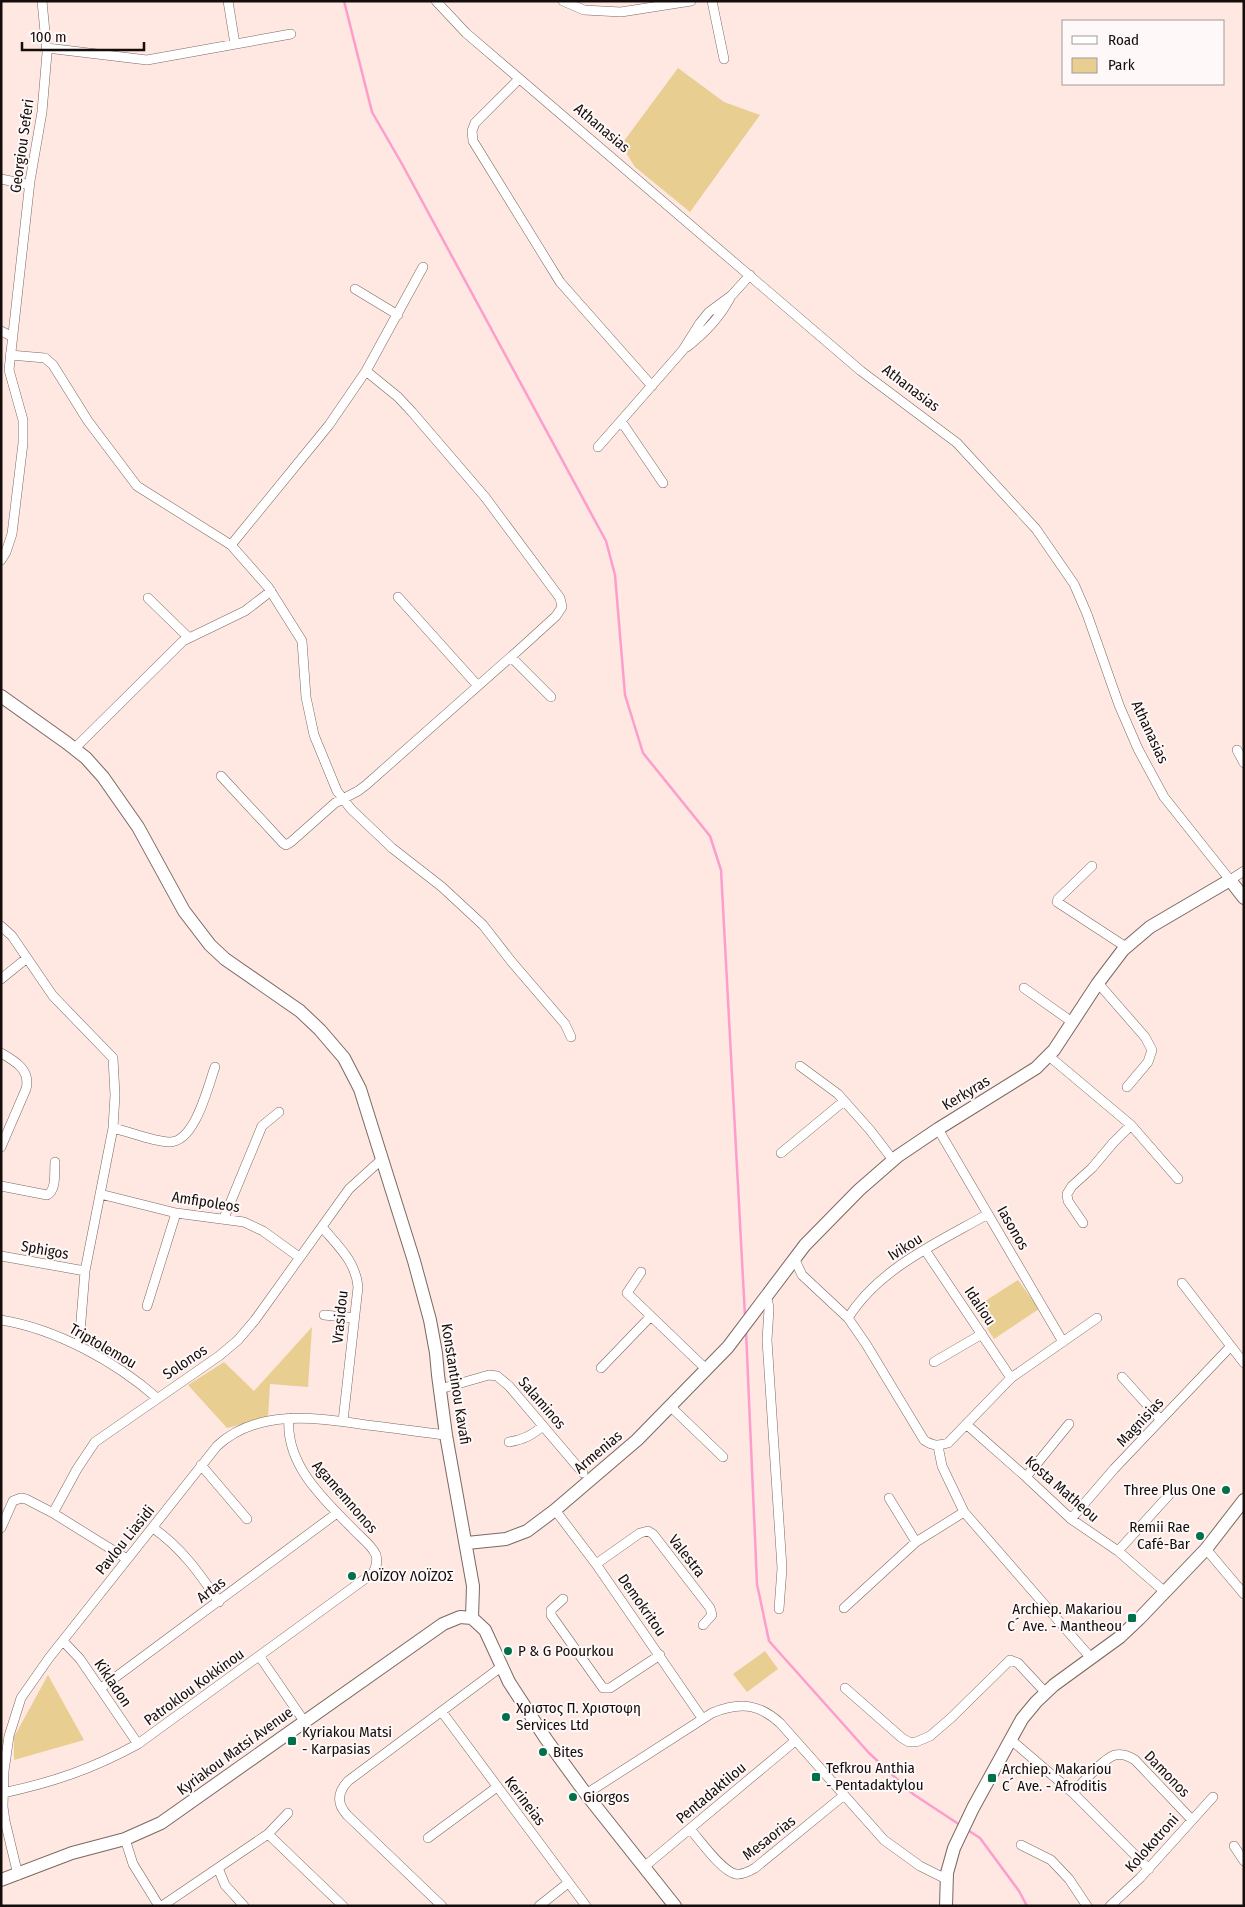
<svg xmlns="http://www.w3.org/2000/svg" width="1245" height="1907" font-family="'Fira Sans Condensed',sans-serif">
<rect width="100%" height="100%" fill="#fee8e1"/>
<path fill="#e9ce92" d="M678,68L724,102L760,115L690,212L635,167L621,145Z
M1018,1280L1039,1309L994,1339L974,1308Z
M312,1327L308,1387L270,1384L268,1418L227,1428L188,1385L224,1362L254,1391Z
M765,1651L778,1669L747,1692L733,1674Z
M48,1675L84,1740L14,1760V1737Z"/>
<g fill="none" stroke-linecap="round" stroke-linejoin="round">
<path stroke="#fc9dcd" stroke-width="2.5" d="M344,1L372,112L402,164L606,541L615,575L625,695L643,753L710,836L721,870L745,1316
M746,1331L757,1584L769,1641L869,1753L913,1794L960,1825
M966,1829L980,1838L1019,1891L1027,1906"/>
<defs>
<path id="street" d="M228,1L235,44
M436,1L466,33L861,371L957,443L1036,529L1074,584L1087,614L1119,705L1138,749L1164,797L1230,880L1244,871
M563,1L584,10L621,12L691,1
M712,1L724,59
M47,48L147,60L291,34
M519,79L475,123L472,131L473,141L560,282L652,386
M1,179L30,185
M355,289L398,315
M1,331L13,337
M687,347C705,333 719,319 730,298
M10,355L45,358L53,365L88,421L137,486L231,545L268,587L302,641L306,697L314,735L337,791L351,809L392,848L442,887L483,925L511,961L565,1024L571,1037
M621,421L663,483
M598,447L683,350L700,323L709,312L732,295L750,275
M231,545L329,425L366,371L423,267
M1,560L6,552L12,534L23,443V420L9,370L30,181L42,112L47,53L42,1
M398,597L478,686
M148,598L189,638
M511,657L551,697
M74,749L183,641L245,611L271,591
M1237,750L1244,763
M221,776L283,843L286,845L291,842L335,803L358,791L366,785L522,647L556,616L562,607L560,598L485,497L412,412L398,397L366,371
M1092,866L1058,899L1057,902L1126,947
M1,926L12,936L53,996L113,1058L115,1095L113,1128L85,1271L79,1345
M1,979L27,958
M1098,983L1145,1037L1152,1050L1148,1062L1127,1087
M1024,988L1072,1022
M1,1053C15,1061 31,1070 26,1089L1,1147
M1050,1057L1131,1125L1178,1179
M800,1066L838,1094L870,1130L893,1160
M113,1128C131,1132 151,1141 169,1142C195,1143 208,1086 215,1067
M938,1129L1063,1342
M781,1153L844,1101
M1,1186L47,1195C57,1190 54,1172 55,1162
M100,1194L176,1213L244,1222L263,1231L299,1257
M224,1218L262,1126L279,1112
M1083,1223L1068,1201L1067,1194L1072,1186L1092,1168L1113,1143L1131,1125
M322,1227C338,1246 356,1262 358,1287L343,1421
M925,1250L1011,1378
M1,1256L85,1271
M795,1260L802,1275L848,1318L866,1344L924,1440C933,1446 938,1446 948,1443L1011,1378L1097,1318
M641,1272L627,1293L706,1369
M1182,1283L1244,1363
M767,1296L769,1309L767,1340L782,1568L779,1609
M147,1306L176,1213
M324,1315L354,1318
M848,1318C879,1268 939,1242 988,1214
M1,1320C56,1329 115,1361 157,1398
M934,1362L982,1334
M601,1368L651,1316
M1122,1377L1160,1419
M440,1389L489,1375L497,1376L509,1386L583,1473
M670,1406L723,1457
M966,1424L1026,1477L1071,1519L1118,1551L1165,1592
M509,1442C523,1440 532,1435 543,1426
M938,1446L942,1466L964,1512L1091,1658
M201,1465L247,1519
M1026,1477L1069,1424
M889,1498L916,1542
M555,1510L596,1564L702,1718
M53,1513L77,1469L95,1442L219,1356L238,1340L255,1320L349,1189L382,1159
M1071,1519L1114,1469L1231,1346
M1,1528L13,1501L21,1498L26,1499L53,1513L127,1559
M153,1528C181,1547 200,1574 219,1602
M1206,1549L1244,1594
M1118,1551L1169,1495
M596,1564L640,1533L648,1531L653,1534L710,1608L712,1615L703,1625
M563,1599L551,1610V1615L603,1688H610L660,1655
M844,1608L916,1542L964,1512
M63,1641L80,1659L138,1744
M260,1657L304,1721
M101,1688L337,1513
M845,1688L902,1738L909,1742H916L930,1736L951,1718L1010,1660L1018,1663L1045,1692
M442,1712L586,1906
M1010,1739L1073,1793L1149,1869
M3,1793C54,1782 92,1769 138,1744L373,1573C376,1567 378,1562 376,1555C372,1545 360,1537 353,1529C323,1499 285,1464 289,1418
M1073,1793C1081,1784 1106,1757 1115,1755C1123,1753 1129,1756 1135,1760L1192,1820
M586,1794L712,1713C739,1702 758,1703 780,1723L884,1840L920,1866L946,1879
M690,1829C700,1840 722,1872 736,1874C743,1875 750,1871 755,1868L843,1796
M268,1834L288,1813
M428,1838L497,1787
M125,1839L133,1864L159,1906
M1021,1845L1051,1860L1069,1879L1087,1906
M1234,1846L1244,1861
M644,1867L795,1741
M218,1868L225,1885L244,1906
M18,1875L5,1821L3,1807L4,1771L9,1736L21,1698L49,1658L217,1446C258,1408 317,1418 367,1425C393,1428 420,1432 446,1435
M162,1906L268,1834L343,1906
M442,1906L347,1815C336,1803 338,1792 348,1781L501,1667
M539,1906L568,1883
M1110,1906L1140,1878L1213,1797"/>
<path id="secondary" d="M1,696L67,743L86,758L103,777L138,827L184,911L210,945L225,959L300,1011L320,1030L344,1058L360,1089L414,1261L430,1320L436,1353L438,1375L446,1435L473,1586L472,1618
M467,1543L506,1539L527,1531L555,1510L637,1440L728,1347L805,1245L859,1190L898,1156L938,1129L1036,1068L1054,1050L1098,983L1123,950L1150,927L1230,880L1244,898
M472,1618L485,1630L509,1682L546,1739L586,1794L675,1906
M1,1880L72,1853L125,1839L161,1823L443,1624L460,1617L472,1618
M946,1906L947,1873L954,1848L973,1808L1022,1719L1036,1702L1054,1685L1120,1637L1139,1619L1206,1549L1244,1500"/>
</defs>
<use href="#street" stroke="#7b6862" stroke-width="10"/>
<use href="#secondary" stroke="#7b6862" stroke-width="14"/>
<use href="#street" stroke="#fff" stroke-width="9"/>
<use href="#secondary" stroke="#fff" stroke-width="12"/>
</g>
<g fill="#00704a" stroke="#fef9f8" stroke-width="2">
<circle cx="1226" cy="1490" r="5"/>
<circle cx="1200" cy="1536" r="5"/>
<circle cx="352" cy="1576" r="5"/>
<rect x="1127" y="1613" width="10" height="10" rx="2.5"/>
<circle cx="508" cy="1651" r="5"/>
<circle cx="506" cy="1717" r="5"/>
<rect x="287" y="1736" width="10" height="10" rx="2.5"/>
<circle cx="543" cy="1752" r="5"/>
<rect x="811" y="1772" width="10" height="10" rx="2.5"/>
<rect x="987" y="1773" width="10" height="10" rx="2.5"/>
<circle cx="573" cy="1797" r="5"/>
</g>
<g text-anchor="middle" stroke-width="4" stroke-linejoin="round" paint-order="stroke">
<g font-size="15" fill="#140d0b" stroke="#fef9f8">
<text transform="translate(602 128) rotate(40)" y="5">Athanasias</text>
<text transform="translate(22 146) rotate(-82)" y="5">Georgiou Seferi</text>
<text transform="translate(911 388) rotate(37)" y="5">Athanasias</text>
<text transform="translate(1150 732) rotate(65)" y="5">Athanasias</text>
<text transform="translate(966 1093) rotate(-31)" y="5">Kerkyras</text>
<text transform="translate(206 1202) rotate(9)" y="5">Amfipoleos</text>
<text transform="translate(1013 1228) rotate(60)" y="5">Iasonos</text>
<text transform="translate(905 1247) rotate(-32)" y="5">Ivikou</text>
<text transform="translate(45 1250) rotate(10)" y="5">Sphigos</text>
<text transform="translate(980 1306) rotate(56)" y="5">Idaliou</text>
<text transform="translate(340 1317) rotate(-84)" y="5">Vrasidou</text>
<text transform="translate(103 1346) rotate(30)" y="5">Triptolemou</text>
<text transform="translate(185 1362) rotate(-34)" y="5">Solonos</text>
<text transform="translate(456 1384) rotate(81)" y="5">Konstantinou Kavafi</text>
<text transform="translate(542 1403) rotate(49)" y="5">Salaminos</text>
<text transform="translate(1140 1422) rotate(-47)" y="5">Magnisias</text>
<text transform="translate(598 1452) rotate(-40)" y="5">Armenias</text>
<text transform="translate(1062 1489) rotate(41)" y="5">Kosta Matheou</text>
<text transform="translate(345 1497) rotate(49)" y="5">Agamemnonos</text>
<text transform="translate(125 1540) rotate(-51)" y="5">Pavlou Liasidi</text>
<text transform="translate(687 1556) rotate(52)" y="5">Valestra</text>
<text transform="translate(211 1590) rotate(-37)" y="5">Artas</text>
<text transform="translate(642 1605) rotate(55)" y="5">Demokritou</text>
<text transform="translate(113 1683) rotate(56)" y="5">Kikladon</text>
<text transform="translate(194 1687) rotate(-36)" y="5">Patroklou Kokkinou</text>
<text transform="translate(235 1751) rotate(-36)" y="5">Kyriakou Matsi Avenue</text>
<text transform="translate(1167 1774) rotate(46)" y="5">Damonos</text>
<text transform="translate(711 1793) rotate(-40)" y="5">Pentadaktilou</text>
<text transform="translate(525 1801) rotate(53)" y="5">Kerineias</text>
<text transform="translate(769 1838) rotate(-38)" y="5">Mesaorias</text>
<text transform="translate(1152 1843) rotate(-48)" y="5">Kolokotroni</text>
</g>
<g font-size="15" fill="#140d0b" stroke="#fef9f8" text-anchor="start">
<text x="1216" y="1495" text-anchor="end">Three Plus One</text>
<text x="1190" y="1532" text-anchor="end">Remii Rae<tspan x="1190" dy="17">Café-Bar</tspan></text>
<text x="362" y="1581">ΛΟΪΖΟΥ ΛΟΪΖΟΣ</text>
<text x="1122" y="1614" text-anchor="end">Archiep. Makariou<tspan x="1122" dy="17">C´ Ave. - Mantheou</tspan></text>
<text x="518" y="1656">P &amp; G Poourkou</text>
<text x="516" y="1713">Χριστος Π. Χριστοφη<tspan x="516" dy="17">Services Ltd</tspan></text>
<text x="302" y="1737">Kyriakou Matsi<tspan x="302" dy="17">- Karpasias</tspan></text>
<text x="553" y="1757">Bites</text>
<text x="826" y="1773">Tefkrou Anthia<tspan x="826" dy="17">- Pentadaktylou</tspan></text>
<text x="1002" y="1774">Archiep. Makariou<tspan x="1002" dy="17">C´ Ave. - Afroditis</tspan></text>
<text x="583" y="1802">Giorgos</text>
</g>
</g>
<rect width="1245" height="1907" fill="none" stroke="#140d0b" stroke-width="5"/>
<rect x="1062" y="20" width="162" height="65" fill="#fef9f8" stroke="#a09b99"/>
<rect x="1072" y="36" width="25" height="8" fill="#ffffff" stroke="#a09b99"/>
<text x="1108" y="45" font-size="15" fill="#140d0b">Road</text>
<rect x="1072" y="58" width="25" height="15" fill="#e9ce92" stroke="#a09b99"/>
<text x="1108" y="70" font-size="15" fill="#140d0b">Park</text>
<path d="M22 42v8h122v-8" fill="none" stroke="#140d0b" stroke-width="2.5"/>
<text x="30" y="42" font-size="15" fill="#140d0b" stroke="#fef9f8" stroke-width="4" paint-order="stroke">100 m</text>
</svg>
